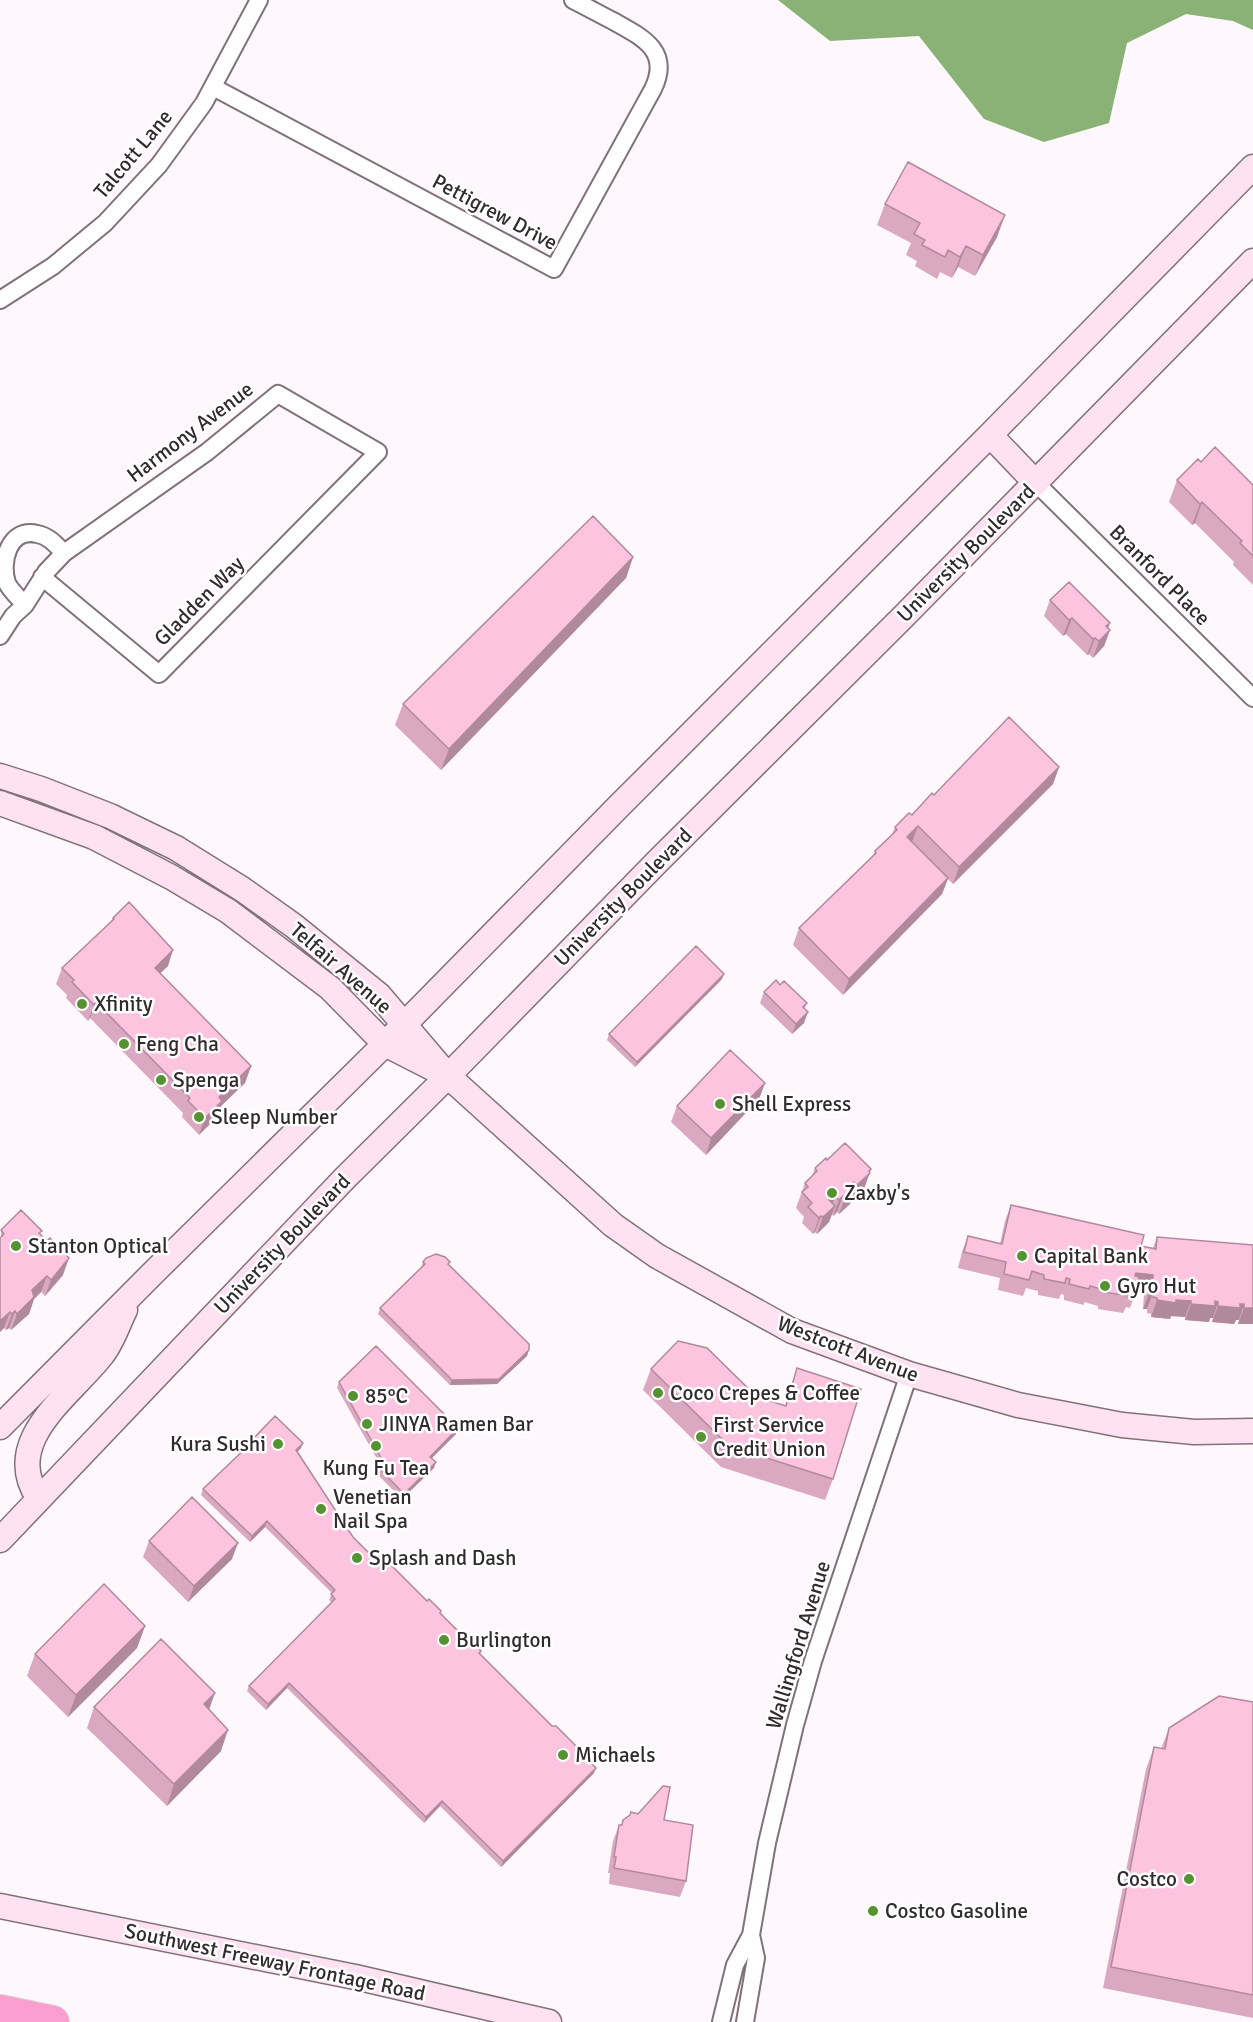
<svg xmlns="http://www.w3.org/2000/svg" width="1253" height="2022" font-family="Signika,sans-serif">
<rect width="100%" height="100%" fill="#fef7fb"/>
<path fill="#8ab277" d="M778,0H1253V30L1233,21L1186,14L1127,43L1109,123L1044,142L984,119L919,36L830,41Z"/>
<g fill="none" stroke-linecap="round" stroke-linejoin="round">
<defs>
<path id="street" d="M213,87L554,269L653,89C671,52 644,38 615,22C601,15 587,7 573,0
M0,300L53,266L105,223L159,165L204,103L259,0
M1036,483L1253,698
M25,605C19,598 10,590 7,583C0,562 9,527 37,534C49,536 56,545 64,553
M0,636L13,616L25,605L46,572L64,553L207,452L278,394L378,452L159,674L42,577
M721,2022L735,1965L751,1935L767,1843L795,1725L813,1661L909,1374
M745,2022L756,1958L751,1935"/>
<path id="secondary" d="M990,435L1036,483
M0,776L41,789L110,816L176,848L242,889L294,926L379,995L448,1076L613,1225L657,1256L792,1331L909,1374L1018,1405L1122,1425L1194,1432L1253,1431
M0,803L94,837L171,877L228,911L330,988L385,1044L436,1070
M0,1427L151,1275L385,1044L618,807L990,435L1253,167
M39,1499C0,1441 69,1397 102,1355C112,1343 118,1324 125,1310
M0,1540L345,1178L448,1076L657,862L905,615L1253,261
M0,1906L355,1977L549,2022"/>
<path id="highway" d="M0,2011L53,2022"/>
</defs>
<use href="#street" stroke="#807278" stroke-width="20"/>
<use href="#secondary" stroke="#807278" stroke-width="27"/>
<use href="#highway" stroke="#d6d5d5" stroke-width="34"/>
<use href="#street" stroke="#fff" stroke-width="16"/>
<use href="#secondary" stroke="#fee2f1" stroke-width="24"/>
<use href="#highway" stroke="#fc9fd0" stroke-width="32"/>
</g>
<path fill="#daa9c1" d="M885,204L997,237L975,276L958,267L952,278L940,272L937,279L915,266L917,261L906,255L911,243L877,225Z
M1201,462L1253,485V585L1233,565L1234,562L1195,523L1192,525L1169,502L1177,480Z
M633,557L626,578L441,770L395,725L403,704Z
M1050,600L1108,628L1110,630L1104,646L1093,658L1089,654L1087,655L1066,634L1063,636L1044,616Z
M1059,767L1053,784L953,884L948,879L942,894L843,995L793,945L799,928L873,856L875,851L892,834L895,827L912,815L934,795Z
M113,918L168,966L160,973L251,1066L245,1083L221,1106L217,1117L199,1135L182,1117L183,1113L90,1018L88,1021L66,998L67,995L56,984L62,968L111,922Z
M722,979L635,1067L607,1040L609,1034Z
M780,985L807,1003L805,1008L804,1023L792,1034L760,1003L764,992Z
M765,1083L759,1099L706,1155L671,1122L677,1106Z
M827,1160L871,1169L864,1189L851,1201L850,1204L839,1214L837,1212L833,1216L832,1214L829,1222L817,1234L815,1232L813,1234L802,1223L804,1217L796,1208L805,1183L812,1176L815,1168Z
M1011,1205L1141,1246L1153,1248L1157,1237L1253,1245V1324H1238L1239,1320H1236L1234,1324L1212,1322L1213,1318H1210L1209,1322L1185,1320V1317L1171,1316L1170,1319L1151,1317V1314L1147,1313V1309H1143L1144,1294L1145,1291L1136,1290L1130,1308L1126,1307L1123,1313L1098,1309V1306L1084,1302V1305L1064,1300V1295L1061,1294L1059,1299L1038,1295V1291L1026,1288L1023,1296L998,1290L1000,1278L958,1268L962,1252L968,1236L1000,1244L1005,1221Z
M1,1230L42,1231L40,1234L63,1275L45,1296L41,1292L34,1299L29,1314L11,1330L9,1328L6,1330L4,1328L0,1332Z
M423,1262L449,1265L527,1356L497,1384L450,1385L378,1314L380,1308L421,1268Z
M797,1368L833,1479L825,1500L721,1467L643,1390L651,1369L757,1397L785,1406Z
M339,1382L456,1434L431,1458L434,1468L402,1499L377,1474L379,1468L381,1466L337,1388Z
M251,1441L301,1448L297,1452L353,1537L375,1559L383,1556L427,1601L441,1611L440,1614L468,1641L481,1651L480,1654L552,1726L587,1760L594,1773L501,1867L440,1806L424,1823L287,1688L266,1710L247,1691L249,1686L332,1603L329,1600L332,1593L265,1527L250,1542L201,1495L203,1489L249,1445Z
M149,1541L232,1559L188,1602L143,1557Z
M145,1626L137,1648L68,1717L27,1676L35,1654Z
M1253,1702V2018L1103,1988L1146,1769L1154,1747L1161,1749L1169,1728Z
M94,1707L209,1710L221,1751L167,1806L87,1728Z
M631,1812L664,1820L686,1881L680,1897L609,1884L610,1873H608L613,1841L619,1825H621L623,1820L630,1816Z"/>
<path fill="#b1899d" d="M1005,215L997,237L975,276L983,255Z
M966,246L958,267L952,278L960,257Z
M1202,502L1195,523L1192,525L1200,504Z
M633,557L626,578L441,770L449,749Z
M1072,618L1066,634L1063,636L1069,620Z
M1110,623L1106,634L1110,630L1104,646L1093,658L1099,641L1106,626Z
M1095,638L1089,654L1087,655L1093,639Z
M1059,767L1053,784L953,884L959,867Z
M918,826L912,842L907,837Z
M948,878L942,894L843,995L849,979Z
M173,950L168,966L149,984L155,968Z
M724,974L722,979L635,1067L637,1062Z
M96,1002L90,1018L88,1021L94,1005Z
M808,1012L804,1023L792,1034L796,1024Z
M251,1066L245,1083L221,1106L217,1117L199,1135L205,1118L219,1097Z
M765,1083L759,1099L706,1155L711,1138Z
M871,1169L864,1189L851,1202L857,1185Z
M854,1182L849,1194L855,1188L850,1204L839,1214L845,1198L851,1184Z
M835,1196L830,1211L835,1206L829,1222L817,1234L823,1217L826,1214L831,1200Z
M843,1196L837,1212L833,1216L839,1200Z
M821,1216L815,1232L813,1234L819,1218Z
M69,1258L63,1275L45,1296L51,1280Z
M1136,1273L1153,1275L1149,1285L1150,1278L1145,1291L1130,1289Z
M47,1276L41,1292L34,1299L29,1314L11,1330L17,1314L32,1290Z
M1149,1293H1153L1147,1309H1143Z
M1157,1300H1176L1191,1301L1185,1317L1171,1316L1170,1319L1151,1317Z
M1215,1301L1218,1302L1213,1318H1210L1209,1322L1185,1320L1191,1304Z
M1244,1304L1239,1320H1236L1234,1324L1212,1322L1218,1306Z
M1244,1308H1253V1324H1238Z
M15,1311L9,1328L6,1330L12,1314Z
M10,1312L4,1328L0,1332V1321Z
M529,1350L527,1356L497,1384L450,1385L452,1380Z
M458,1428L456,1434L428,1462L430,1457Z
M303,1443L301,1448L294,1455L296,1450Z
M436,1462L434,1468L402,1499L404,1494Z
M267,1521L265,1527L250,1542L252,1536Z
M238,1543L232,1559L188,1602L194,1586Z
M145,1626L137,1648L68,1717L76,1695Z
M289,1683L287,1688L266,1710L268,1704Z
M215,1693L207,1715L204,1704Z
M228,1730L221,1751L167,1806L174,1784Z
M596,1768L594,1773L501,1867L503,1861Z
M442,1801L440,1806L424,1823L426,1817Z"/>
<path fill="#fdc4e0" stroke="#b1899d" stroke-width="1.5" d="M908,162L1005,215L983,255L966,246L960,257L948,250L945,257L922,245L925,240L914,234L920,223L885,204Z
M1215,447L1253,485V556L1240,543L1242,541L1202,502L1200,504L1177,480L1198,459L1201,462Z
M593,516L633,557L449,749L403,704Z
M1069,582L1110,623L1106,626L1110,630L1099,641L1095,638L1093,639L1072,618L1069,620L1050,600Z
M1009,717L1059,767L959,867L918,826L907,837L948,878L849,979L799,928L876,853L875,851L897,830L895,827L909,813L912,815L932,793L934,795Z
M129,902L173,950L155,968L251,1066L219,1097L222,1101L205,1118L188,1101L190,1098L96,1002L94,1005L72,982L74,980L62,968L114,919L113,918Z
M696,946L724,974L637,1062L609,1034Z
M776,980L780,985L784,981L807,1003L803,1007L808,1012L796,1024L764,992Z
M730,1050L765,1083L711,1138L677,1106Z
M845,1143L871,1169L869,1171L870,1173L857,1185L854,1182L851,1184L855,1188L845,1198L843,1196L839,1200L835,1196L831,1200L830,1199L829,1200L835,1206L823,1217L821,1216L819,1218L808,1207L812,1203L802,1192L808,1187L805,1183L817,1171L815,1168L826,1158L827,1160Z
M1011,1205L1144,1235L1141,1246L1156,1249L1157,1237L1253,1245V1308H1244V1304H1240V1308L1218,1306V1302L1215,1301V1306L1191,1304V1301L1176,1300V1303L1157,1300V1298L1153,1297V1293H1149L1150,1278H1153V1275L1136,1273L1135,1276L1139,1277L1136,1292L1130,1290L1129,1296L1103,1292L1104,1290L1090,1286L1089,1289L1069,1284L1070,1279L1066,1278L1065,1283L1044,1279V1275L1032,1271L1029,1280L1004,1274L1006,1262L964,1252L968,1236L1002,1244Z
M21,1210L42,1231L39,1233L47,1241L50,1238L69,1258L51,1280L47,1276L32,1290L34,1297L17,1314L15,1311L12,1314L10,1312L0,1321V1238L4,1234L1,1230Z
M436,1254L445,1257L450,1262L448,1264L529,1344V1350L499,1379L452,1380L380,1308L425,1264L423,1262L426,1258Z
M678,1341L707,1348L757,1397L786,1406L797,1368L861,1389L833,1479L729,1446L651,1369Z
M376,1346L458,1428L430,1457L436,1462L404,1494L379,1468L384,1463L339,1382Z
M275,1416L303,1443L296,1450L353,1537L375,1559L380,1552L383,1555L382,1556L427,1601L429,1599L441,1611L440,1613L468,1641L470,1639L481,1651L479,1653L552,1726H556L588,1758L587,1759L596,1768L503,1861L442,1801L426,1817L289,1683L268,1704L249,1686L335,1599L331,1594L335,1590L267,1521L252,1536L203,1489L252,1442L251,1441Z
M192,1497L238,1543L194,1586L149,1541Z
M104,1584L145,1626L76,1695L35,1654Z
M161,1639L215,1693L204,1704L228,1730L174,1784L94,1707Z
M1219,1696L1253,1702V1995L1111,1967L1154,1747L1165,1749L1169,1728Z
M663,1786L670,1787L664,1820L693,1825L686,1881L614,1868L616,1857H614L619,1825H622L623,1820L630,1815L631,1812L638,1814Z"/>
<g fill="#549232" stroke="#fff" stroke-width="2">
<circle cx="82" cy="1004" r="6"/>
<circle cx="124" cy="1044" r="6"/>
<circle cx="161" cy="1080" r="6"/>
<circle cx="720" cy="1104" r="6"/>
<circle cx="199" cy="1117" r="6"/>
<circle cx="832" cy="1193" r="6"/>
<circle cx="16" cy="1246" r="6"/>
<circle cx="1022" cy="1256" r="6"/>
<circle cx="1105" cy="1286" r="6"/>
<circle cx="658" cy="1393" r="6"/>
<circle cx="353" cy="1396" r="6"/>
<circle cx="367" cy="1424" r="6"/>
<circle cx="701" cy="1437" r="6"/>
<circle cx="278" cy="1444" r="6"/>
<circle cx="376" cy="1446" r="6"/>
<circle cx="321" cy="1509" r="6"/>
<circle cx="357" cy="1558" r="6"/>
<circle cx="444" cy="1640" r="6"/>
<circle cx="563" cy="1755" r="6"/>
<circle cx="1189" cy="1879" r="6"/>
<circle cx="873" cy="1911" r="6"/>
</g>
<g text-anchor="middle" stroke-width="5" stroke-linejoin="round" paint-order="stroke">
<g font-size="21" fill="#312b2e" stroke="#fff">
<text transform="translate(133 154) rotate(-50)" y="7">Talcott Lane</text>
<text transform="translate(495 212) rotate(28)" y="7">Pettigrew Drive</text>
<text transform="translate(190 432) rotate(-37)" y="7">Harmony Avenue</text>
<text transform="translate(966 553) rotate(-45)" y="7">University Boulevard</text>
<text transform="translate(1160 575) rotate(45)" y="7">Branford Place</text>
<text transform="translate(199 601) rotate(-45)" y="7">Gladden Way</text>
<text transform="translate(623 897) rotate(-45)" y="7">University Boulevard</text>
<text transform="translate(341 968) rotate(41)" y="7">Telfair Avenue</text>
<text transform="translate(282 1244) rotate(-46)" y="7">University Boulevard</text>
<text transform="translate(848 1349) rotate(21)" y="7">Westcott Avenue</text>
<text transform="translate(798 1645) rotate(-73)" y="7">Wallingford Avenue</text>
<text transform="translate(275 1962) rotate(12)" y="7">Southwest Freeway Frontage Road</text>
</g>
<g font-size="21" fill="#312b2e" stroke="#fff" text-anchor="start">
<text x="94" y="1011">Xfinity</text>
<text x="136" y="1051">Feng Cha</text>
<text x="173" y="1087">Spenga</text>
<text x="732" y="1111">Shell Express</text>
<text x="211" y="1124">Sleep Number</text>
<text x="844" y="1200">Zaxby's</text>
<text x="28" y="1253">Stanton Optical</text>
<text x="1034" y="1263">Capital Bank</text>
<text x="1117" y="1293">Gyro Hut</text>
<text x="670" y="1400">Coco Crepes &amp; Coffee</text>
<text x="365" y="1403">85°C</text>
<text x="379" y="1431">JINYA Ramen Bar</text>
<text x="713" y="1432">First Service<tspan x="713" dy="24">Credit Union</tspan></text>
<text x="266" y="1451" text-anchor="end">Kura Sushi</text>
<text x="376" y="1475" text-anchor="middle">Kung Fu Tea</text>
<text x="333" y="1504">Venetian<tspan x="333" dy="24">Nail Spa</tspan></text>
<text x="369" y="1565">Splash and Dash</text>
<text x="456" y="1647">Burlington</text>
<text x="575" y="1762">Michaels</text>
<text x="1177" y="1886" text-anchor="end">Costco</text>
<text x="885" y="1918">Costco Gasoline</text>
</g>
</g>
</svg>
